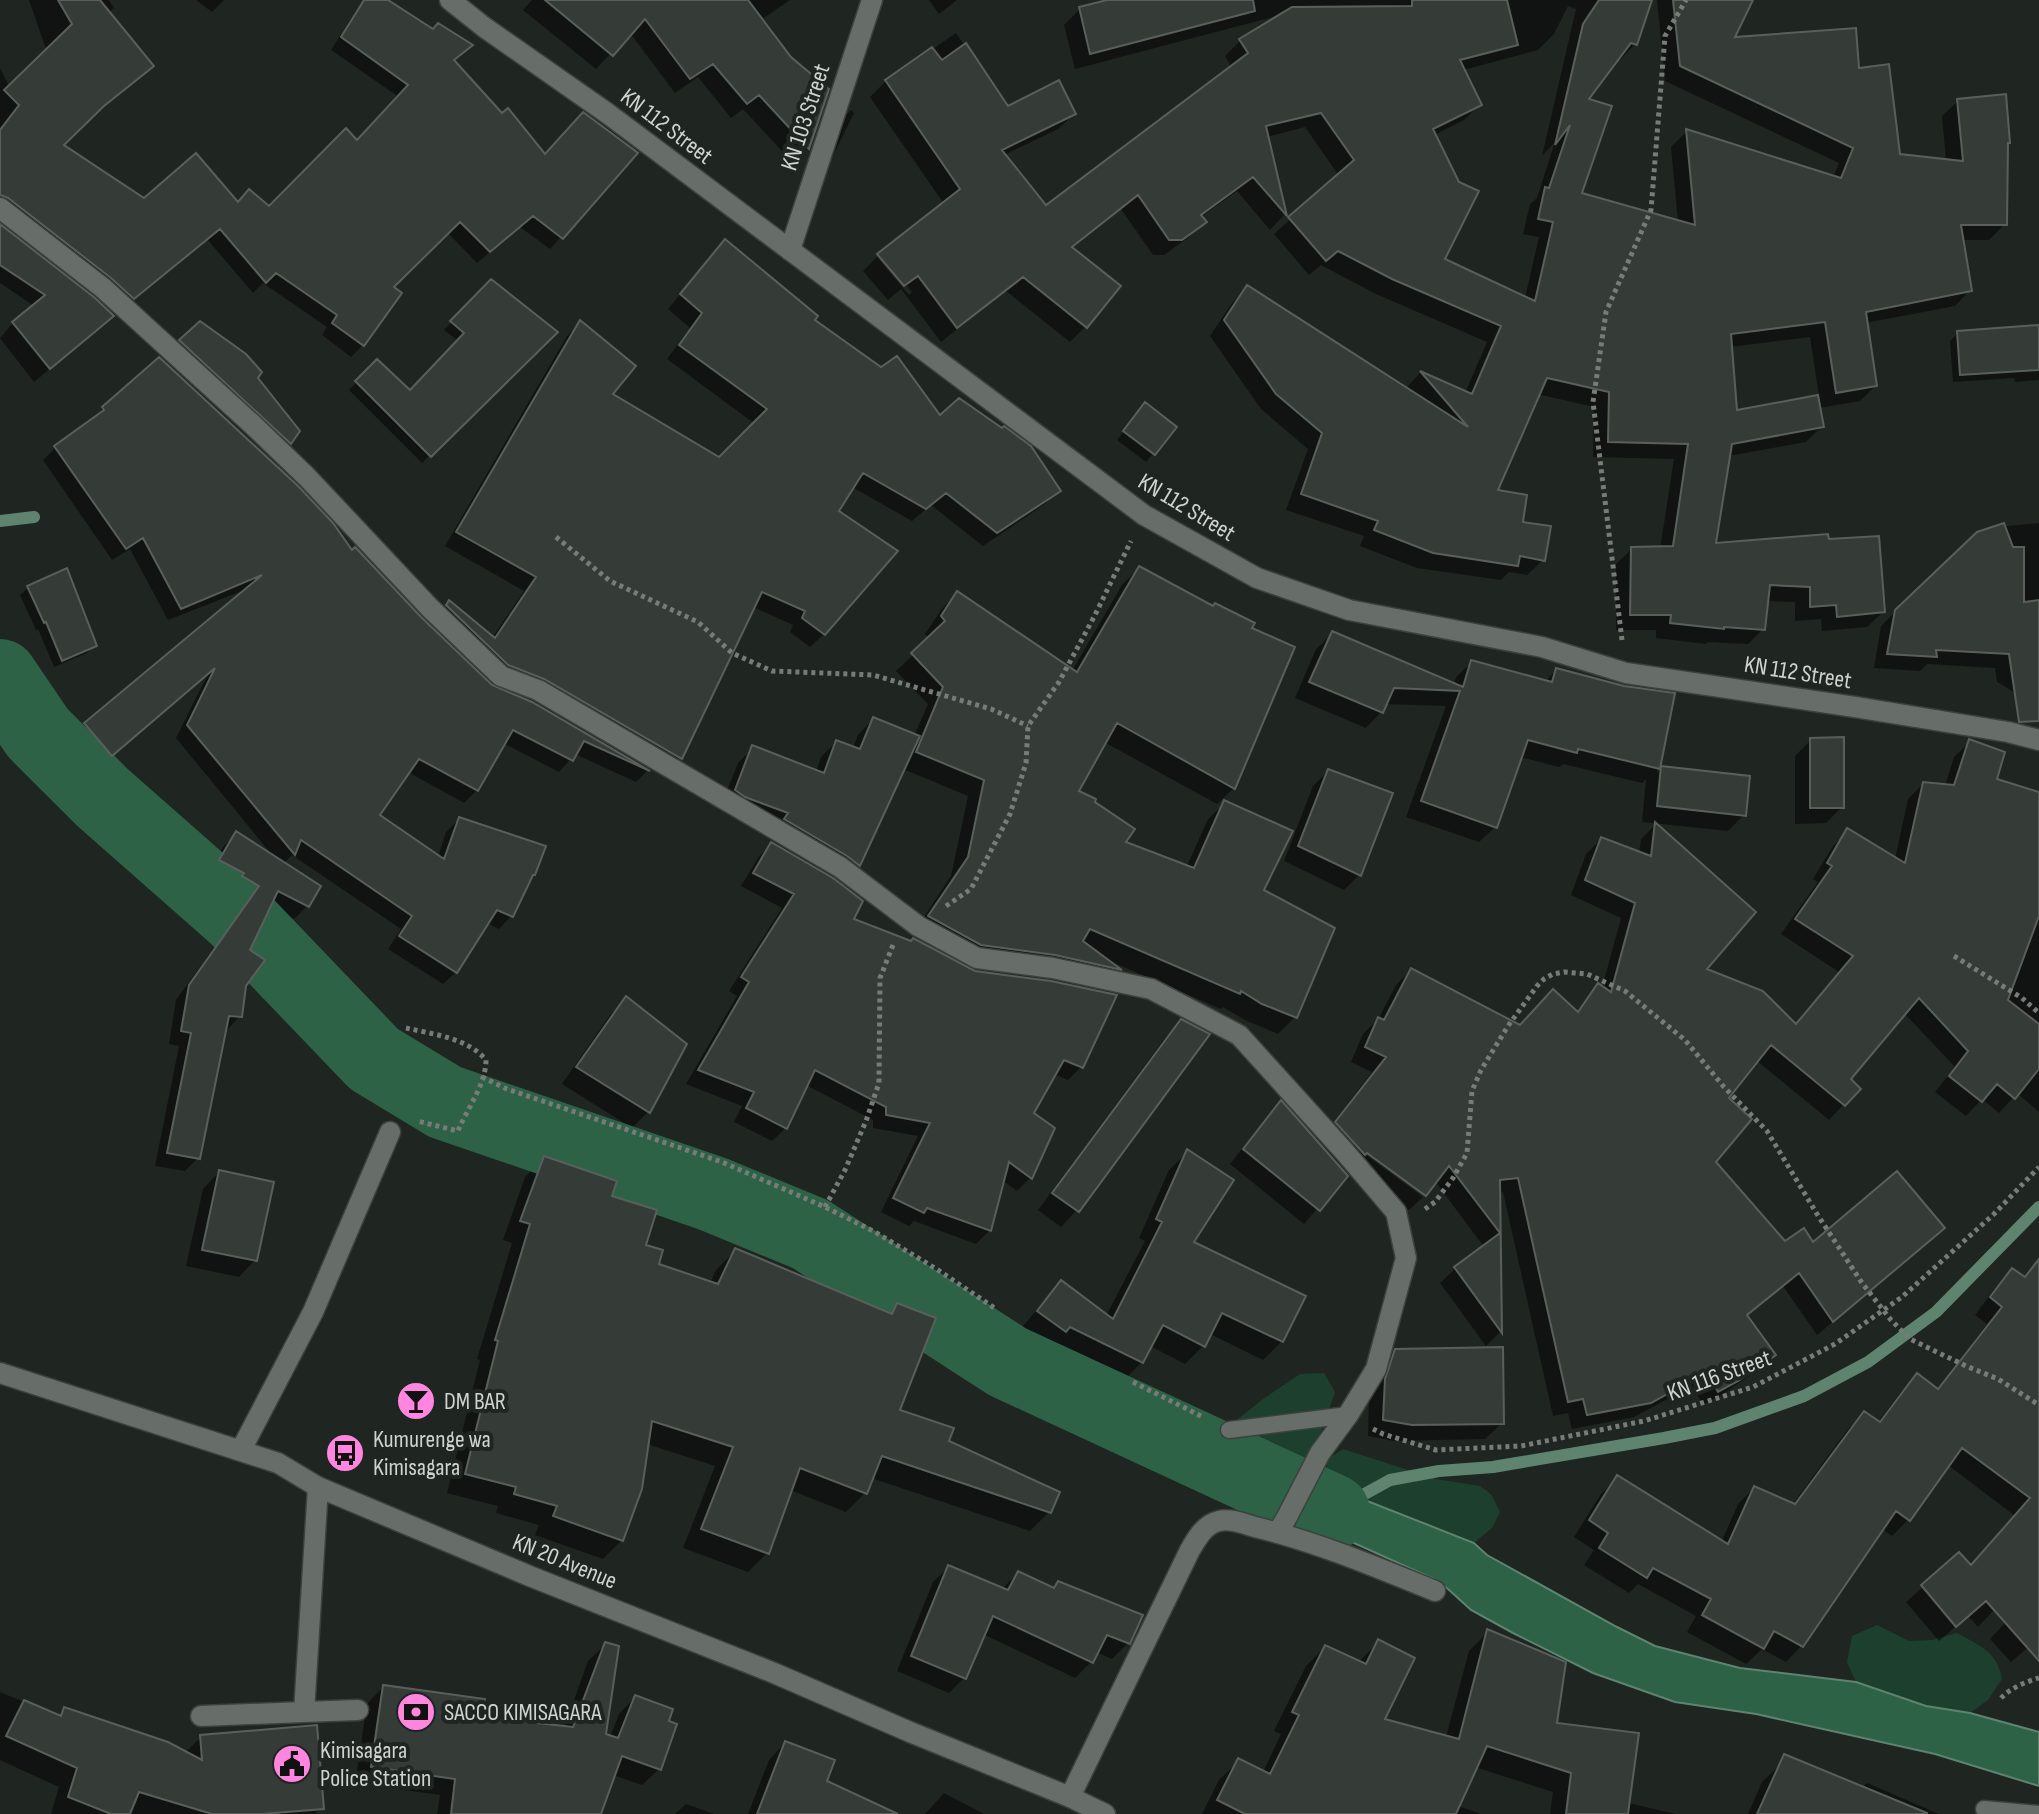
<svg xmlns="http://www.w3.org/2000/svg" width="2039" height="1814" font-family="'Sofia Sans Condensed',sans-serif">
<rect width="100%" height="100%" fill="#1f2521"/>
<path fill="#1c402d" d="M1324,1373L1335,1392L1316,1447L1298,1469L1273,1466L1243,1455L1230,1440L1238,1419L1263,1399L1300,1374Z
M1343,1449L1436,1479L1480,1486L1491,1494L1500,1512L1492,1528L1474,1543L1357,1497L1330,1485L1325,1478L1328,1459Z
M1877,1625L1909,1641L1932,1640L1957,1633C1980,1646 1997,1651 2002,1679L1988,1700L1970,1713L1926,1706L1856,1682L1847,1662L1852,1636Z"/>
<path fill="#2d6246" stroke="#5e8470" stroke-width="2" d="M1357,1497L1474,1543L1487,1555L1617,1627L1655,1646L1740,1668L1856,1682L1926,1706L1970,1713L2039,1732V1786L1935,1754L1756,1714L1675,1702L1593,1673L1513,1633L1471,1610L1448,1589L1434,1579L1325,1530L1332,1512Z"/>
<path fill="#0007" fill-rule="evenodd" d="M29,0H109L114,8L108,13L90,118L61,145L144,201L237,204L269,209L357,142L399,97L331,50L363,0H384L433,31L470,45L453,61L561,237L550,249L520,227L477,263L447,232L391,287L363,345L351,357L322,335L327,327L263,283L253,293L207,239L122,309L0,212V68L10,88L47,52Z
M196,0H224L212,12Z
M532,0H790L761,20L790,59L827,90L808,148L793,163L743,109L731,118L698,77L675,93L630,33L596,69L523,10Z
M929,0H957L939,14Z
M1115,0H1650L1635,44L1620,60L1617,58L1586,100L1579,194L1678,222L1671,147L1686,132L1833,178L1839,163L1665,81L1657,0H1750L1732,39L1857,70L1898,156L1946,161L1942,116L1958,101L2005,224L1989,240H1962L1970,290L1955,306L1865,323L1875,386L1860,401L1819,408L1822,426L1806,442L1728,456L1713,545L1883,612L1867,627L1822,631L1821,619L1795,621V602L1766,601L1763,629L1748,644L1708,642L1706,644L1656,638V630H1616V564L1632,549H1660L1674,459L1593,457L1594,407L1537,394L1496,492L1520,523L1543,560L1527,575L1509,572L1501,580L1417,568L1360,546L1364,536L1286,510L1308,449L1261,409L1210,336L1232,303L1248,287L1405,389L1420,373L1465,393L1487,342L1376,294L1321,265L1309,275L1274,234L1339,176L1305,127L1267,137L1284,215L1270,230L1237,191L1201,217L1204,222L1189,237L1164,255H1153L1121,209L1071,249L1118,286L1085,327L1070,342L1006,291L941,342L901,289L888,300L863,271L877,257L909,295L912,292L880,254L944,204L870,97L886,81L956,33L1008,109L1074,114L1058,129L1004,155L1045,208L1232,68L1225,56L1241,40L1281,15L1075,69L1064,25L1080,9ZM1568,6L1576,9L1542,156L1555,142L1537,198L1530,204L1523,234L1539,237L1525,298L1442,260L1434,135L1464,120L1480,104L1463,70L1538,50L1554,34ZM1810,337L1819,396L1736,412L1730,347Z
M851,110L854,113L827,168L844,117Z
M0,227L100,327L34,382L0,338L11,325L34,306L0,283Z
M712,256L812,320L940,418L1059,490L1045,504L983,546L931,505L912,521L852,487L836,512L824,634L810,647L790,632L793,625L753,607L680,758L667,772L531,692L434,619L450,603L492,638L524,591L445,546L567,336L580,323L610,394L720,460L755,424L667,359L690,328L668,309Z
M491,282L555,332L422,463L349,390L377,361L410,393L458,341L444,330Z
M200,324L255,378L290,443L283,450L173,348Z
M2039,327V380L2015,382L2014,378L1953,382L1950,341L1958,333Z
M103,408L352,553L491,687L532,704L647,771L636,782L575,754L559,772L503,743L477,790L464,803L408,772L377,816L438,857L446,832L459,819L529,879L511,916L499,929L487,923L456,972L443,984L388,949L401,929L292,855L283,864L307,906L294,919L269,906L248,950L240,1016L227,1030L224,1029L198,1158L185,1171L155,1166L179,1046L169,1044L176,1000L248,900L230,890L232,886L207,873L223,847L236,834L273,856L176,738L208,674L99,767L73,737L85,725L252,587L168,620L130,549L112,560L43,460L56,447L91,421Z
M1138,412L1174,427L1146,462L1117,440Z
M2039,523V707L1997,682L1995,668L1927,664L1920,671L1874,668L1881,626L1896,611L1997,527Z
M1139,568L1234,788L1217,804L1104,742L1076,791L1123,843L1186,868L1208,819L1225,803L1261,891L1333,929L1295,1017L1278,1034L1245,1020L1223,1007L1221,1009L1112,962L1111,964L1119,970L1104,985L913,934L951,876L968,796L903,769L858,864L843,879L721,806L738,763L753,748L816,772L821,757L836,742L853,748L858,735L873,719L914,736L928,704L896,671L930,639L925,634L941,610L957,593L1072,671L1122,585Z
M28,588L95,645L87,653L54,667L38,629L36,630L20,595Z
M1332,634L1454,685L1456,677L1472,662L1545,682L1556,670L1623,688L1673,695L1657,773L1662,768L1744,815L1728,831L1642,822L1646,779L1642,783L1563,764L1559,767L1520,757L1495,827L1479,842L1406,817L1446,706L1385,704L1381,712L1366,728L1295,698L1316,649Z
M1811,740L1842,807L1826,823L1795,824V756Z
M1970,742L1994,780L2039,794V1112L2017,1093L1999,1113L1982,1099L1966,1116L1935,1092L1955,1067L1904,1013L1848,1079L1858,1089L1829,1120L1756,1060L1726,1099L1713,1162L1785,1244L1927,1243L1817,1335L1783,1286L1746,1316L1773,1355L1758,1370L1723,1394L1703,1405L1692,1386L1634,1417L1572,1429L1568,1413L1553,1416L1503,1192L1498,1193L1500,1332L1486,1346L1440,1283L1456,1268L1484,1247L1435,1181L1360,1145L1358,1149L1423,1197L1409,1210L1351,1167L1321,1138L1372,1072L1351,1062L1363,1034L1379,1018L1396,985L1411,970L1519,1027L1576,1012L1599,986L1602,988L1621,918L1571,895L1586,854L1601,839L1639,854L1641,839L1655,825L1704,970L1795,1025L1839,972L1781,934L1818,882L1813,879L1833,846L1848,831L1895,859L1908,799L1923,784L1945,786L1954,757Z
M1328,771L1359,875L1344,890L1284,861L1313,786Z
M771,844L851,920L1081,1067L1068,1080L1054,1074L1032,1114L1031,1177L1017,1191L1002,1180L990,1230L976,1244L914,1221L909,1226L881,1212L918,1136L873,1128V1120L806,1085L786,1128L772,1141L734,1122L742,1106L686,1084L737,996L729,991L782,908L741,886L758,858Z
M626,999L648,1112L632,1128L562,1084L610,1015Z
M1181,1022L1077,1210L1061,1227L1038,1210L1165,1038Z
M1281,1103L1345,1176L1304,1224L1230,1164L1267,1117Z
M1188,1152L1192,1242L1282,1341L1263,1360L1210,1334L1204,1345L1185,1364L1150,1346L1142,1362L1123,1381L1051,1345L1046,1350L1020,1330L1043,1302L1062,1283L1106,1316L1145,1241L1139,1238L1169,1170Z
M544,1158L609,1197L656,1266L710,1283L716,1270L735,1251L888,1314L897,1305V1412L947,1442L1049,1512L1030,1531L871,1478L865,1493L846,1512L790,1490L767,1553L748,1572L683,1548L715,1466L647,1444L622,1540L603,1559L535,1535L539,1525L496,1513L498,1506L447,1493L480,1360L477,1359L512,1243L503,1240L525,1177Z
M219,1172L255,1260L239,1277L186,1266L203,1189Z
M2012,1271L2039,1291V1562L1978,1627L1968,1616L1939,1641L1906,1602L1959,1555L1970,1567L2015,1516L1948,1465L1908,1520L1892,1536L1881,1528L1802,1645L1786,1662L1762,1649L1746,1664L1687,1632L1696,1616L1638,1584L1629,1593L1584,1565L1594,1550L1574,1537L1601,1494L1618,1478L1721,1543L1738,1504L1754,1488L1792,1505L1848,1429L1864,1413L1877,1423L1901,1392L1917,1376L1936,1390L1987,1324L1975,1315L1996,1287Z
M1396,1351L1502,1423L1485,1439L1394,1441L1368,1436L1369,1397L1379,1368Z
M949,1567L1002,1589L1018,1573L1052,1589L1058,1583L1141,1616L1128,1643L1112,1659L1096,1652L1091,1662L1075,1678L983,1634L965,1677L949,1693L897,1671L933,1582Z
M2039,1601V1638L2011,1662L1990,1639L2005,1623Z
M1488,1632L1555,1724L1628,1803L1676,1814H1550L1553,1792L1475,1767L1458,1806L1481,1814H1202L1219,1780L1239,1761L1263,1772L1281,1734L1274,1731L1306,1666L1325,1647L1358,1663L1378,1642L1382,1720L1446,1737L1469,1651Z
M605,1645L604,1736L610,1737L619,1714L635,1697L659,1769L642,1785L613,1775L599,1814H437L440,1795L355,1783L367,1704L383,1687L536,1725L564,1728L588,1661Z
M0,1692L58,1716L65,1709L185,1753L201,1737L321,1808L315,1814H51L59,1787L0,1760Z
M785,1743L825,1782L893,1814H748L769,1760Z
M1782,1763L1783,1814H1748L1762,1782Z
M1867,1783L1939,1814H1847L1851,1799Z
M944,1793L984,1814H925Z
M686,1804L714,1814H675Z"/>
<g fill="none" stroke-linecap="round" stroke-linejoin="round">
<path stroke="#5e8470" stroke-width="12" d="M0,521L34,517
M1332,1512L1390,1480L1439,1471L1493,1467L1664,1438L1715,1428L1804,1396L1868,1362L1936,1312L2039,1207"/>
<path stroke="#2d6246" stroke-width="76" d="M0,677L38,733L102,797L237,916L374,1059L445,1102L713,1194L810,1234L1008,1362L1332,1512"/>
</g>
<path fill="#353c38" stroke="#59605c" stroke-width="2" d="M58,0H100L154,66L104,106L64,145L144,198L196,153L238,202L249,189L269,206L346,128L357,140L408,85L341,37L364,0H388L433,29L438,23L473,45L454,60L502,113L508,108L545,154L583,112L638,153L563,239L533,216L490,252L460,222L394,287L402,293L364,346L332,323L337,315L276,273L266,283L220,229L134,299L111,278L8,198L0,195V130L19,105L4,90L72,24Z
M545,0H748L791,57L829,89L809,149L759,95L747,104L713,64L690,79L645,19L613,56Z
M1107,0H1253L1255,11L1090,54L1079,7Z
M1412,0H1507L1518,45L1460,60L1482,105L1433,129L1459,182L1479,191L1445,259L1535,301L1553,222L1538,219L1545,187L1549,188L1570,125L1555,145L1583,24L1599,0H1652L1637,45L1631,43L1589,99L1612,106L1582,193L1695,225L1686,129L1841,178L1853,148L1680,66L1673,0H1753L1735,37L1856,28L1859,68L1889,64L1900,154L1963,161L1957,99L2006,94L2010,143H2008L2007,225H1961L1972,291L1866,312L1877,386L1836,393L1825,322L1731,334L1737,410L1818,395L1824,427L1732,444L1716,543L1828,534L1829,539L1879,536L1885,612L1837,617L1836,605L1810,607V587L1770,585L1765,630L1724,627V629L1670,623L1671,615H1630L1631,547L1673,546L1688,444L1608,442L1609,392L1547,378L1498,490L1527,495L1523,522L1551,526L1545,561L1520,556L1518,566L1433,553L1374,530L1378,521L1301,494L1322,433L1276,394L1224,320L1247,285L1468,427L1420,371L1472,394L1501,326L1392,279L1338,251L1326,261L1288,217L1354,160L1321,113L1266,126L1287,216L1253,177L1201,215L1207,222L1182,240H1169L1138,195L1072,247L1121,286L1087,328L1023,277L957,328L918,276L904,286L877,254L960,189L885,80L932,47L942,60L966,43L1008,106L1059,80L1076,114L1002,150L1046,205L1248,53L1239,39L1292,7L1412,6Z
M0,224L95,298L114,316L50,369L12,322L45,295L0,265Z
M725,239L818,316L815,320L881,367L897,356L940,415L959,398L1002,428L1004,426L1031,446L1061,491L997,533L946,493L926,509L863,473L839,511L898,551L825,635L802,618L805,611L762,592L682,759L544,679L508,665L446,605L449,600L495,638L536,577L456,532L580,320L636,366L613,394L719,457L767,409L679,345L702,313L680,294Z
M491,279L558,332L431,457L355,381L377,359L410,390L464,333L450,321Z
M200,321L246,354L262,372L258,378L300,431L291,444L179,340Z
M2039,325V370L1960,375L1957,331Z
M159,357L298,486L333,523L352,550L355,547L421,617L492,685L532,702L650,771L584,741L573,761L513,730L478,791L419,759L380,815L444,859L459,817L546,846L535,875H533L513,917L497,910L457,973L399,936L412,916L301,840L295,855L187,725L215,668L112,756L84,723L262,575L181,609L143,538L126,549L54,446L104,410L102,407Z
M1145,402L1177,427L1155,455L1123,431Z
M2004,523L2013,547H2024V602L2039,600V721L2019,722L2009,654L1936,650L1937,657L1887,654L1895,610L1977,532Z
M1139,566L1213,606L1215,603L1255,623L1252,628L1295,647L1235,789L1117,723L1079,791L1096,799L1095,802L1135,829L1126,842L1194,868L1224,800L1293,831L1264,890L1335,928L1297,1018L1262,1004L1241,991L1240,994L1090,929L1083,941L1122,970L1055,955L981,945L928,916L968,857L984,780L916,752L943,687L911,653L945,621L941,616L957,591L1077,672Z
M67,568L97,646L62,661L46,622L44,623L27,586Z
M1332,631L1463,687L1471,660L1552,682L1556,668L1624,686L1675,693L1660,769L1578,749L1577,753L1528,740L1497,828L1421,801L1460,691L1394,688L1383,713L1309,682Z
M873,717L920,736L860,866L847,856L784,819L788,813L745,797L735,790L752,745L824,773L836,740L860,749Z
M1844,737V808H1810V738Z
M1969,739L2005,752L1997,779L2039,792V916L2008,1000L2039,1024V1069L2015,1099L1997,1084L1982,1102L1949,1076L1968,1051L1919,998L1851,1079L1861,1089L1845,1106L1771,1045L1729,1098L1752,1119L1716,1162L1785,1241L1804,1228L1813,1242L1897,1171L1945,1228L1833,1322L1799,1273L1747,1315L1776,1355L1740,1380L1718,1392L1707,1372L1651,1403L1587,1415L1583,1399L1568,1402L1518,1178L1500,1180L1502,1333L1454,1267L1500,1233L1449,1166L1426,1196L1367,1153L1365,1155L1335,1122L1386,1057L1365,1047L1378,1017L1384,1020L1411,968L1520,1025L1553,989L1578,1012L1598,983L1611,992L1635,903L1585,880L1601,837L1651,856L1655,822L1756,912L1707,969L1763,991L1796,1024L1853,956L1795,919L1832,866L1827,863L1847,828L1905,863L1923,782L1954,785Z
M1661,766L1750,776L1746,816L1657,806Z
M1328,769L1393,793L1361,876L1298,846Z
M236,831L321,886L309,907L278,891L250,950L265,960L246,986L242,1017L229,1016L200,1159L167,1153L191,1033L181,1031L189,985L259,886L242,876L244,873L219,860Z
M771,842L833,878L863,901L854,919L911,941L913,938L975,971L1051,981L1117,995L1083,1068L1064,1060L1034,1113L1055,1128L1032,1179L1009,1162L991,1231L927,1208L924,1213L893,1198L930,1123L886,1115V1107L815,1070L787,1129L746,1108L754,1092L698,1070L749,982L741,977L794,894L753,873Z
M626,996L687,1044L650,1113L576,1067Z
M1181,1019L1210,1034L1079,1212L1052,1193Z
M1281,1100L1348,1176L1320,1211L1243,1149Z
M1187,1149L1234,1180L1194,1242L1306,1296L1283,1342L1222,1313L1205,1347L1163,1325L1143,1363L1070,1327L1066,1332L1037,1311L1061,1280L1113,1319L1162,1222L1156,1219Z
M544,1156L617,1181L612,1196L657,1210L646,1245L663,1250L659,1264L718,1284L735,1248L892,1314L897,1303L936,1318L900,1410L954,1428L949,1441L1060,1492L1051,1513L882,1456L867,1494L800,1468L769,1554L701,1529L733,1447L652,1421L642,1489L623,1541L553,1516L557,1506L514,1494L516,1487L465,1474L498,1341L495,1340L530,1224L520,1221Z
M219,1170L274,1182L257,1261L202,1250Z
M2039,1259V1661L1986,1601L1956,1627L1921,1585L1959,1552L1971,1565L2030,1498L1962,1448L1910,1521L1896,1511L1803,1647L1774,1631L1764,1649L1702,1615L1711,1599L1653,1568L1647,1578L1599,1548L1608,1533L1589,1520L1617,1475L1728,1544L1754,1486L1795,1504L1864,1411L1880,1422L1917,1373L1938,1389L2002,1307L1990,1297L2012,1268L2025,1277Z
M1503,1347L1504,1424L1412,1425L1383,1420L1385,1379L1395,1349Z
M948,1565L1008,1590L1018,1571L1054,1588L1058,1581L1143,1615L1130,1644L1107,1635L1093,1663L993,1616L966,1679L911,1656Z
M1487,1629L1566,1662L1557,1723L1639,1733L1628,1814H1566L1571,1773L1487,1746L1456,1814H1245L1217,1800L1238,1758L1270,1774L1299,1715L1292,1712L1325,1645L1366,1664L1378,1639L1415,1658L1385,1719L1459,1739Z
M605,1642L619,1646L606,1734L618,1738L635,1695L673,1709L669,1721L677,1724L661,1770L622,1756L601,1814H451L455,1779L371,1767L383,1685L485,1699L484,1709L537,1723L573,1727Z
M24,1700L61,1716L64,1707L168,1742L202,1760L200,1735L317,1725L324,1809L262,1814H212L139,1792L130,1814H111L68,1797L77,1768L6,1736Z
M785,1741L835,1760L827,1781L898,1814H757Z
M1784,1754L1927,1813V1814H1757Z"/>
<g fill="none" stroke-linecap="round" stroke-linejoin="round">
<defs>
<path id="service" d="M1229,1430L1348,1415
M1984,1809L2039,1814"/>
<path id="minor" d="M0,208L103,288L253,425L307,477L430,608L501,676L538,690L840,867L918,926L977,958L1053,968L1151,989L1239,1035L1344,1151L1396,1212L1406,1258L1376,1369L1348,1415L1320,1453L1287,1517L1278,1532
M790,250L872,0
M241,1450L313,1312L390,1132
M304,1712L358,1710
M201,1716L304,1712L318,1487
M1070,1797L1190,1550C1197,1538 1205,1524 1219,1521C1231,1518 1244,1524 1255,1527C1317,1542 1376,1567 1435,1591"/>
<path id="tertiary" d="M450,0L484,27L607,113L1144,515L1257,578L1349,610L1542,647L1626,673L1855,707L2008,732L2039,740"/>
<path id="secondary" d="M0,1373L278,1463L318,1487L532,1577L774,1673L910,1732L1070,1797L1105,1814"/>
</defs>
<use href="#service" stroke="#3c413e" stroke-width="19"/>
<use href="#minor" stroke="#3c413e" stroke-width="23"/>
<use href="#tertiary" stroke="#3c413e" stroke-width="23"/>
<use href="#secondary" stroke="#3c413e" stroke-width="23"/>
<path stroke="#777c79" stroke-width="5" stroke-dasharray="4 4" stroke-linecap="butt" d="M556,537L610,581L698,622L732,653L772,671L873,675L991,709L1028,726
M1622,640L1593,402L1606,312L1651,210L1665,36L1686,0
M946,906L971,889L1010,814L1026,763L1028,726L1059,682L1094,617L1131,541
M1954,956L2022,998L2039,1013
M406,1028C432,1034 468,1038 486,1060C486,1084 467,1109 458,1131L417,1121
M482,1077L507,1089L722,1162L825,1207L875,1232L938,1270L996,1309
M825,1207L845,1170L866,1121L879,1083L880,978L893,945
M1425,1209L1435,1202L1453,1178L1467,1153L1472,1091L1481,1070L1508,1026L1537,986L1544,979L1553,974L1564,972L1587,974L1625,991L1685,1040L1724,1087L1767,1131L1817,1214L1862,1283L1891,1320L1910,1339L1966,1366L1998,1379L2039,1405
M1133,1382L1203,1417
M1373,1429L1383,1434L1436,1450L1521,1446L1644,1421L1753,1387L1835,1344L1902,1297L1994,1214L2039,1167
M2001,1698C2011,1688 2025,1682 2039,1678"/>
<use href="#service" stroke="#676e69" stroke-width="16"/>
<use href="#minor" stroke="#676e69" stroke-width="20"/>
<use href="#tertiary" stroke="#676e69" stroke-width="20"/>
<use href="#secondary" stroke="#676e69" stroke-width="20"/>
</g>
<defs>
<symbol id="bar-disc" viewBox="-11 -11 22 22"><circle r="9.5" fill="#ff85df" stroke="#1f2521"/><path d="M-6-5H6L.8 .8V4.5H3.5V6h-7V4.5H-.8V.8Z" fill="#111"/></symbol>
<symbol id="bus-disc" viewBox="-11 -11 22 22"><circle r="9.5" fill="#ff85df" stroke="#1f2521"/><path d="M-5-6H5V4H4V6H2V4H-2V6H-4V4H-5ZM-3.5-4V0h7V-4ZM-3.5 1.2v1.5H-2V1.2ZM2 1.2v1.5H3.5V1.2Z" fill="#111"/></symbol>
<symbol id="bank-disc" viewBox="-11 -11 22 22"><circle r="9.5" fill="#ff85df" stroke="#1f2521"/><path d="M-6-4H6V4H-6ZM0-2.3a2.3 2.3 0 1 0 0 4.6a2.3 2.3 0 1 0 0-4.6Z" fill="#111"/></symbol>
<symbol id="civic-disc" viewBox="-11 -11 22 22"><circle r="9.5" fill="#ff85df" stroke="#1f2521"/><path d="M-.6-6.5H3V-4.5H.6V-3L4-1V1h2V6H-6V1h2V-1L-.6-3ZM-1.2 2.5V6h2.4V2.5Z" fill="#111"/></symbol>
</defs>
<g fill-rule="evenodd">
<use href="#bar-disc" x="394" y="1379" width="44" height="44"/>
<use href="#bus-disc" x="323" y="1431" width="44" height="44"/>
<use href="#bank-disc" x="394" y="1690" width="44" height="44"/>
<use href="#civic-disc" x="270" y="1742" width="44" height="44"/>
</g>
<g text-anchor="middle" stroke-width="8" stroke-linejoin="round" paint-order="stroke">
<g font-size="24" fill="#cfd3d1" stroke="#1f2521">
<text transform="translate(805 117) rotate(-72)" y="8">KN 103 Street</text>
<text transform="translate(667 126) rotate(37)" y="8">KN 112 Street</text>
<text transform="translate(1187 507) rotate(31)" y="8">KN 112 Street</text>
<text transform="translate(1798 672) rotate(9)" y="8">KN 112 Street</text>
<text transform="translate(1719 1375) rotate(-20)" y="8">KN 116 Street</text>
<text transform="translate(565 1561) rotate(22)" y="8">KN 20 Avenue</text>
</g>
<g font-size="24" fill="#cfd3d1" stroke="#1f2521" text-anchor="start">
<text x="444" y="1409">DM BAR</text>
<text x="373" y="1447">Kumurenge wa<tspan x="373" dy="28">Kimisagara</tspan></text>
<text x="444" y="1720">SACCO KIMISAGARA</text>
<text x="320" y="1758">Kimisagara<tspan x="320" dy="28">Police Station</tspan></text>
</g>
</g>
</svg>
